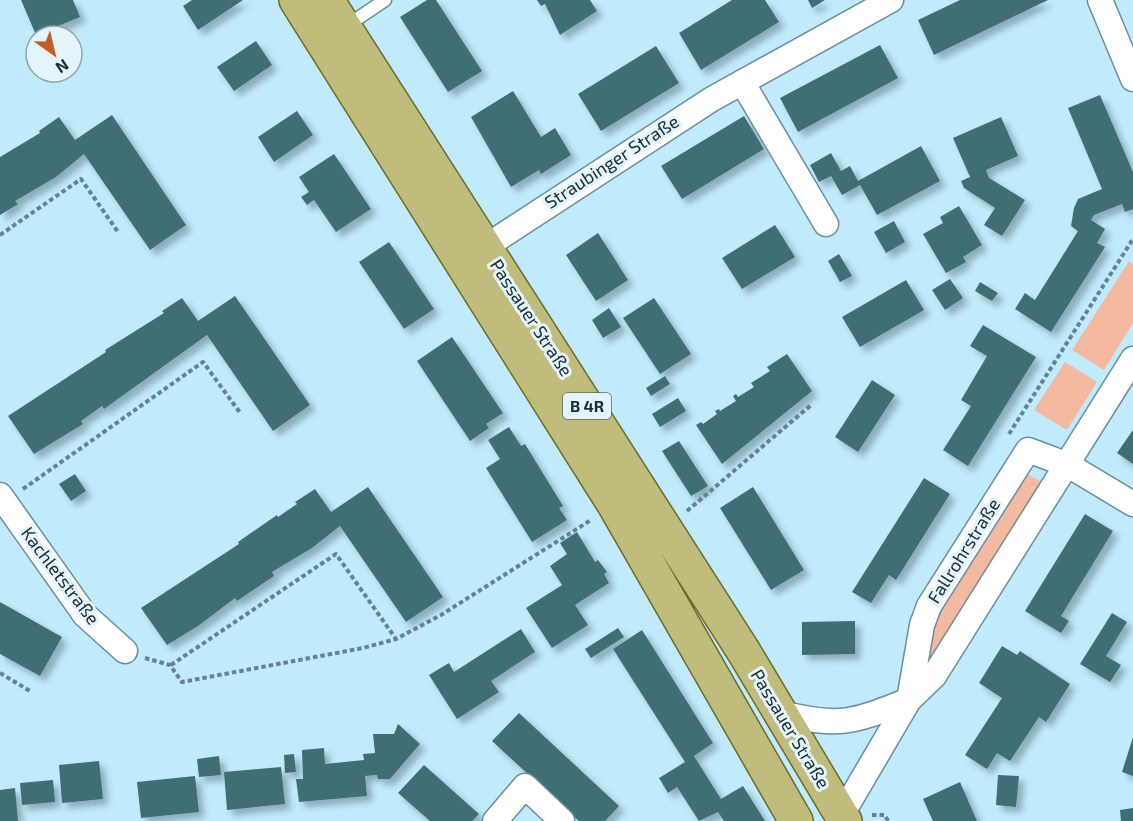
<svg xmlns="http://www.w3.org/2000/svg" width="1133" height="821" font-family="'Exo 2',sans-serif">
<defs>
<filter id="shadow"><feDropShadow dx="5.5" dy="5.5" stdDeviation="3" flood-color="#0004"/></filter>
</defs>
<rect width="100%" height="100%" fill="#c0ebfd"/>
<path fill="#f4ba9f" d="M1129,261L1133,264V323L1104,370L1072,350Z
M1065,362L1097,382L1067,430L1034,410Z
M1026,473L1043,483L929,662L926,660L939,613Z"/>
<path fill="#406e74" filter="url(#shadow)" d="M21,0H73L80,17L36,35Z
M192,0H243L198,30L183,6Z
M427,0H436L482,71L448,92L400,17Z
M537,0H590L597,11L560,35L545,4L541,6Z
M732,0H765L779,22L701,70L679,33Z
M808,0H825L812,8Z
M960,0H1048L934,55L918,20Z
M256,41L272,65L234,91L217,67Z
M880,45L898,78L798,132L780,98Z
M656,46L679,83L601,131L578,94Z
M513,91L541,137L555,128L571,155L541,174L539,170L511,187L471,117Z
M1100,95L1133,172V209L1125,212L1122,204L1094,215L1091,220L1105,229L1097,243L1105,247L1051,332L1015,309L1025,293L1035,300L1078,231L1071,226L1074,208L1078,199L1102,189L1068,108Z
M297,111L313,135L274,162L258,137Z
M112,115L186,225L150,250L84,154L56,177L15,201L18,204L0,215V157L40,133L39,131L59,117L75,140Z
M744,116L764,149L682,199L661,166Z
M1001,117L1018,156L986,170L989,178L1025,200L1002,236L984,225L995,208L964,188L961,181L970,177L953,138Z
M921,146L940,181L877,215L860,185L842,195L831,176L819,182L810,165L831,153L841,171L850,166L858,181Z
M334,154L371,209L336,232L314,200L307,205L301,197L309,192L299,177Z
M959,206L982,245L963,257L966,262L946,273L923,234L943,223L940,217Z
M894,221L905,242L886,253L874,232Z
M775,225L795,257L742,289L722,258Z
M598,233L628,280L596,301L566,255Z
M389,242L434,309L404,329L359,262Z
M839,254L852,276L840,282L828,261Z
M950,279L963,298L945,310L932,290Z
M906,280L924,310L860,347L842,317Z
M980,282L998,293L992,301L975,291Z
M235,296L310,405L273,431L207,335L104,409L102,406L81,421L83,424L34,454L8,416L106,352L105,350L164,313L162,311L182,298L198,321Z
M654,298L691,354L660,374L623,318Z
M609,308L621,327L603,338L592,320Z
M983,325L1036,357L968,466L943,450L971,406L961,400L987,356L970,346Z
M452,337L503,413L486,424L489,428L470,441L417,361Z
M787,354L812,391L722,464L696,425L701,422L703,424L717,414L715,411L719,409L720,411L736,401L733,396L736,394L738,397L754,387L751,383L770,371L767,367Z
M665,376L670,384L651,396L646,388Z
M872,380L895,395L858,452L835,437Z
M678,398L686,411L660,427L652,414Z
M509,427L521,446L525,444L563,506L559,508L567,520L532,542L486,468L500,459L488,440Z
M1133,430V464L1117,453Z
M679,441L708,486L691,496L662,451Z
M75,474L86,491L71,501L59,484Z
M924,478L950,494L896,580L889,575L871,603L852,592Z
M368,487L443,597L406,622L340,526L312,548L272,572L274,576L237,601L235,598L198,626L167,645L141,608L239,544L238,542L277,515L278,517L297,504L295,502L315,489L331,512Z
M753,487L804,570L771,590L720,508Z
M1085,514L1113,531L1061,616L1069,621L1061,633L1025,611Z
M577,532L595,562L598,560L607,572L604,574L609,583L575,605L588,625L552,648L526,608L562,585L550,566L567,554L560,543Z
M0,602L62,637L40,676L0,654Z
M1112,613L1127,622L1106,656L1121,665L1110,682L1080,664Z
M855,621V654L802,655V622Z
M618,628L624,637L591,658L585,649Z
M521,629L535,652L491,681L499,692L457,719L429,675L449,663L454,672Z
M642,630L713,743L694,756L721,799L743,786L765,821H724L718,812L699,821L677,787L668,793L659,778L685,762L613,649Z
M1002,646L1017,655L1020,651L1070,684L1046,722L1039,717L1010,761L997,753L987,769L965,755L1002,698L979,683Z
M519,713L619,806L605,821H579L492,741Z
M398,724L420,744L390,779H378L377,775L365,776L367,796L299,802L296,779H303L302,750L324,748L325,764L364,760L363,754L375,753L373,734H394Z
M1133,737V776L1122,772Z
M294,754L296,772L285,773L284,755Z
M219,756L221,775L199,777L197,759Z
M99,761L103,799L62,803L59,765Z
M424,765L479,814L472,821H430L398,793Z
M281,767L285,804L227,810L224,772Z
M998,775L1019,776L1016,807L996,805Z
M195,776L199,812L141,818L137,782Z
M53,780L55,802L22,805L20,783Z
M960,782L977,821H933L923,799Z
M15,788L18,821H0V790Z
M1133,808V821H1121L1120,810Z"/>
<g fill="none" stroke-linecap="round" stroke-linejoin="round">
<defs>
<path id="service" d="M345,27L385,0"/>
<path id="minor" d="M1100,0L1133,79
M742,82L826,224
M485,247L712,99L891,0
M0,495L85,615L125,651
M781,713C841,728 853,722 909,700L922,625L929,606L1028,450L1068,465L1133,504
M495,821L525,786L562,821
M838,821L909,700L934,676L1133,359"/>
<path id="primary" d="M296,0L615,506L796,821
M327,0L744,652L845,821"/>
</defs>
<use href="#service" stroke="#678fa0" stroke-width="15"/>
<use href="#minor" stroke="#678fa0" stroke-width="27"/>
<use href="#primary" stroke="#6b6c29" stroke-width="36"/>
<path stroke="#65828e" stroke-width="4" stroke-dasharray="4.5 3" stroke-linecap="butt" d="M0,235L81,179L118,232
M1009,434L1133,239
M23,489L203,362L241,414
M687,511L811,405
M145,658L170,665L182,682L363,648L396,639L441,615L591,520
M171,665L336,554L396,639
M0,673L30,691
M872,815H885L888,821"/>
<use href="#service" stroke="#fff" stroke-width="12"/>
<use href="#minor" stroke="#fff" stroke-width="24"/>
<use href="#primary" stroke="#c0bc7c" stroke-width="33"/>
</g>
<g text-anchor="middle" stroke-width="6" stroke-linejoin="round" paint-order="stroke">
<rect fill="#e3f4fb" stroke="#57686f" stroke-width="1.5" x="563" y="393" width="48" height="26" rx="4.5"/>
<g font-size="16" font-weight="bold" fill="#1b2c33">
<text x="587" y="412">B 4R</text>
</g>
<g font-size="18" fill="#1b2c33" stroke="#e3f4fb">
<text transform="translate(612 162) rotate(-33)" y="6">Straubinger Straße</text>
<text transform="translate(531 318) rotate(57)" y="6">Passauer Straße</text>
<text transform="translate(964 551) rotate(-58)" y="6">Fallrohrstraße</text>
<text transform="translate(60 576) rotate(53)" y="6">Kachletstraße</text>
<text transform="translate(790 729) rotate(59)" y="6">Passauer Straße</text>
</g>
</g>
<g transform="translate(54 54) rotate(146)"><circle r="28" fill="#e3f4fb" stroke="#93a4ab" stroke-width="1.5"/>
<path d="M0-4.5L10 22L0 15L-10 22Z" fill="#c15d27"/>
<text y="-9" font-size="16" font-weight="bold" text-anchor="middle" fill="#1b2c33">N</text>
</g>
</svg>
